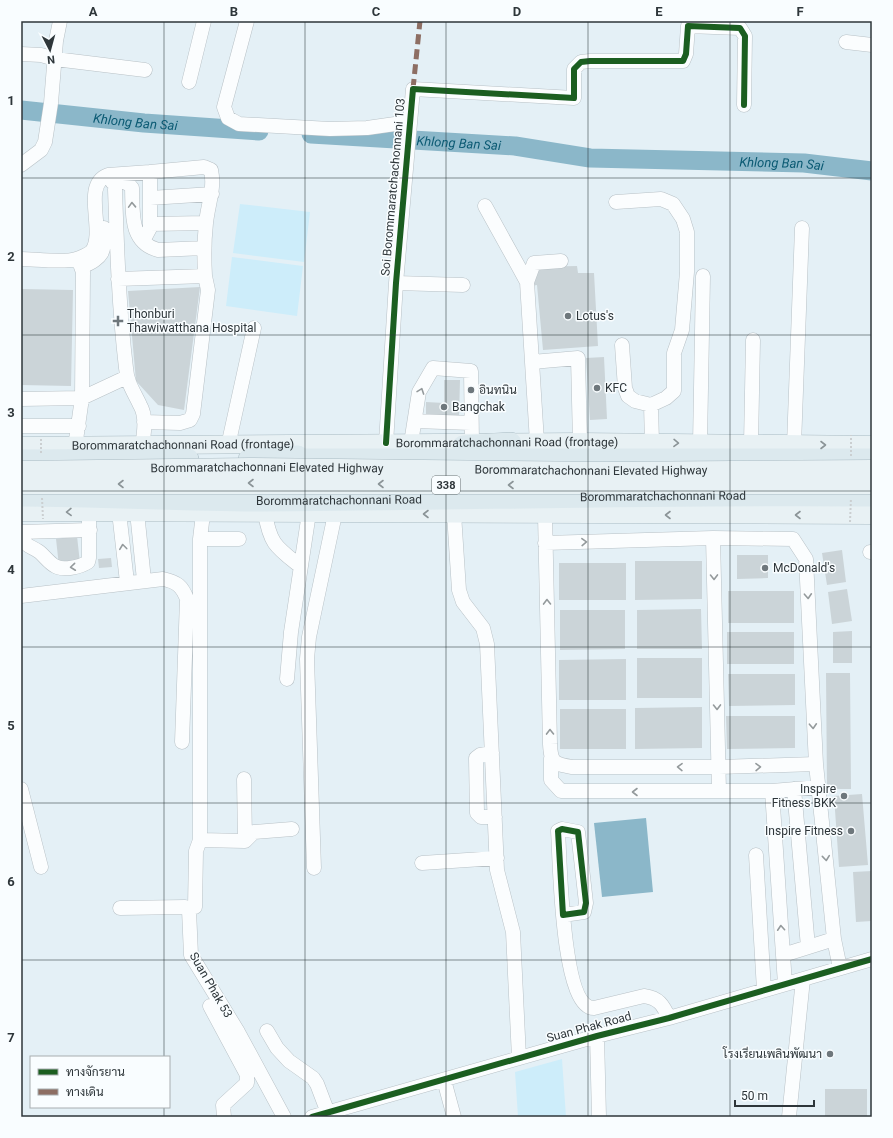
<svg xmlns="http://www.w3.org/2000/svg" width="893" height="1138" font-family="Roboto,Sarabun,sans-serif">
<rect width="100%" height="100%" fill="#e4f0f6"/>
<path fill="#cdedfa" d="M240,204L310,212L304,262L233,253Z
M232,257L303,266L297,316L226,306Z
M562,1059L566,1117H518L515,1072Z"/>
<path fill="#8bb7c9" d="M646,818L653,892L602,897L594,823Z"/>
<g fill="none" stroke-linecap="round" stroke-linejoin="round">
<g stroke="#8bb7c9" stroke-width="19">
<path id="s1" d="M21,110L144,123L259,131"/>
<path id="s2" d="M311,134L515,146L590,158L804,163L872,171"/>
</g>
</g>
<path fill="#cbd4d8" d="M577,266L578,273H594L598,346L543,350L537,285L531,286L530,267Z
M200,287L184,410L158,405L136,381L128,291Z
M21,289L73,290L71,386L21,385Z
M604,357L607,419L590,420L586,358Z
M444,380H460L459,417H426V402L444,403Z
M77,536L80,563L59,566L56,539Z
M842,550L846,582L827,585L822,553Z
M737,555H768V578L737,579Z
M111,558L112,567L99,568L98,559Z
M635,561H702V599L635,600Z
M559,563H626V600H559Z
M847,589L852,621L832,624L828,592Z
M728,591H794V623H728Z
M701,609L702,649H637V610Z
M560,610H625V649L560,650Z
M852,631V663H833V632Z
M727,632H794V664H727Z
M637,658H702V698H637Z
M626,659V700H559V660Z
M826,673H850L851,789H827Z
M728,674H795V705L729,706Z
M702,707V748L635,749V708Z
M560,709H626V749H560Z
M726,716H795V748L727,749Z
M862,794L868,865L839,867L834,796Z
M872,871V921L856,922L853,872Z
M825,1089H867V1117H825Z"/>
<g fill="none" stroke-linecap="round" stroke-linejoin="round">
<defs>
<path id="minor" d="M247,21L224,107L228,118L239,124L330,129L367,128L409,122
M846,42L872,45
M21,54L41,55L55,59L145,70
M189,82L204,21
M21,165L41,150L45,142L51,103L56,41L60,21
M150,172L204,167L211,170C215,188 208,204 206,223C204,241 204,258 205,276
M112,182C120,181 127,181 132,188C133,212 129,242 158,250L204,248
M115,189C117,249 119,309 126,368C127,383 134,392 140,405C147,417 144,433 142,447
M150,198L212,194
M616,202L661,199L673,204L683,219L687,232V272L682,330L674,353V391L666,398L651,405L635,401L628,396L625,388L622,345
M485,206L527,282L537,442
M150,224L206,223
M21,259C34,259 65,263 76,259C80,258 89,254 92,251C106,231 81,185 108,175L150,172V228L143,241
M82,267C105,256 104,253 104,228
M118,279L205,276L208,290L193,414L190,420L180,423L144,422
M527,282L534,263L561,261
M396,283L463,285
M532,362L578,358L580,442
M21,399L82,398L127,377
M651,405L652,443
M415,421L471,423
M21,426H79
M386,443L396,283L413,89L574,98V69L581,62L590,61H683L686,54L688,26L740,28L745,36L744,105
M411,443L419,392L433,368L471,371L472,443
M700,444L703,276
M751,444L753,340
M794,445L802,228
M228,446L254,328
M75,447L82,398L83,272L80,264L77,261
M119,512L127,582
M137,512L144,580
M265,513C270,544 276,547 300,566
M454,514L459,590L463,602L483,628L487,644L497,870L513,932L519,1058
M545,515L550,744C551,763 554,764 572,767H719L816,764
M21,532L90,530
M713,538L719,791
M21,539C26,546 32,547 38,551C44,555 48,562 55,566C63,571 80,567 88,562L89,558V511
M200,539H239
M545,543L713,538L793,539L806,559L816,764L834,939L840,968
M870,552H872
M21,596L163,579C177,582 182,586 187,599L182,742
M287,679L291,632L309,513
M492,753L480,755L476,758L477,813L481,817H495
M551,758V780L561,791H772L819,787
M244,779L245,841
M21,789L41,867
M794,789L808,947
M772,791L783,955L834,939
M200,840L245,841L254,832L292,829
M756,855L764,990
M422,863L497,858
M314,868L307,659L309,637L335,514
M195,907L196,851L200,840V539L203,514
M120,908L185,907L189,910L191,955L238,1032L284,1117
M563,915L584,912L586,903L578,832L562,829L558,831C560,857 561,1008 594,1008L644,996C659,998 663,1005 669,1018
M783,955L785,984
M210,1006L247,1075V1083L223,1105L224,1117
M267,1031L277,1048L289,1061L313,1078L317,1084L328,1113
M597,1036L599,1117
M444,1080L454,1117
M312,1117L597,1036L669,1018L872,959
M789,1117L803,979"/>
<g id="major">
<path id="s3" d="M21,446L580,442L872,445"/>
<path d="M21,512L872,515"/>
</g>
<g id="highway">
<path d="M463,446L511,443"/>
<path d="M249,459L298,456"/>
<path d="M286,459H872"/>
<path d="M21,460L188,459"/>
<path id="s4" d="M21,496C101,496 181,501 260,501C464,500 668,494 872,496"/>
</g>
</defs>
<use href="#minor" stroke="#b8c1c6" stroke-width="15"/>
<use href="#major" stroke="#aabcc4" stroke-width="19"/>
<use href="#highway" stroke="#aabcc4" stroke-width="22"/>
<use href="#minor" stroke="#fbfdfe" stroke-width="14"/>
<use href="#major" stroke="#e8f1f4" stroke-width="18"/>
<use href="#highway" stroke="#dce9ee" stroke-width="21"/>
<defs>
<g id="major-bridge">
<path id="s5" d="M21,470L249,467L606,471L872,469"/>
<path d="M21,485C305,483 588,487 872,485"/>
</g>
</defs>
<use href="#major-bridge" stroke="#aabcc4" stroke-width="19" stroke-linecap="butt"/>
<path stroke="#cbcfd1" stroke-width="2" stroke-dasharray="2 2" stroke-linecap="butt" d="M41,439V455
M851,456V435
M42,498L43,519
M850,522L851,498"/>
<use href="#major-bridge" stroke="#e8f1f4" stroke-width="18"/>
<path stroke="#8d6e63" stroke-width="5" stroke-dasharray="10 5" stroke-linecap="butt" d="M413,89L420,21"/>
<defs>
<path id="cycleway" d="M386,443L396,283L413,89L574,98V69L581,62L590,61H683L686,54L688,26L740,28L745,36L744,105
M562,829L578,832L586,903L584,912L563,915L558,831Z
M312,1117L597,1036L669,1018L872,959"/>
</defs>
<use href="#cycleway" stroke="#f9fdff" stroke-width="8"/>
<use href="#cycleway" stroke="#1b5e20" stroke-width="6"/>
</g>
<defs><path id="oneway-chevron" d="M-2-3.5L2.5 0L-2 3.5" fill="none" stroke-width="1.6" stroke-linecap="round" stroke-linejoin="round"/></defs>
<g stroke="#949a9c">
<use href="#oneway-chevron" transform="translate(132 205) rotate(-92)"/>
<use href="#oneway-chevron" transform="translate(421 391) rotate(-70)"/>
<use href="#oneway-chevron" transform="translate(584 542) rotate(-2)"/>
<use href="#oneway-chevron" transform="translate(123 547) rotate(-97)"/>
<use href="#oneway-chevron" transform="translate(73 567) rotate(174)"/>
<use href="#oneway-chevron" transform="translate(714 577) rotate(89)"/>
<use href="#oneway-chevron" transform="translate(808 596) rotate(87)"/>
<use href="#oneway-chevron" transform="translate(547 602) rotate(-91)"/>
<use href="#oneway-chevron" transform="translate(717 707) rotate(89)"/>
<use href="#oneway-chevron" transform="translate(813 726) rotate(87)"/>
<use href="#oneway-chevron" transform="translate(550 732) rotate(-91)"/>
<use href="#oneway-chevron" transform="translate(680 767) rotate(-179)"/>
<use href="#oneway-chevron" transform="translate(758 767) rotate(-1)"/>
<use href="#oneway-chevron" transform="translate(635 792) rotate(180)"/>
<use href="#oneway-chevron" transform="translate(826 858) rotate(84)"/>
<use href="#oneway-chevron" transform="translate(781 928) rotate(-94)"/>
</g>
<g stroke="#8b9497">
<use href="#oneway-chevron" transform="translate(676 443) rotate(1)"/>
<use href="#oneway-chevron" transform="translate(823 445)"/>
<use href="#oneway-chevron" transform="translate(251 483) rotate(-180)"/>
<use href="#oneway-chevron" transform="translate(121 484) rotate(180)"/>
<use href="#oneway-chevron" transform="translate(381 484) rotate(-180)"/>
<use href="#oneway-chevron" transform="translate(511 485) rotate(-180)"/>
<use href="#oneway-chevron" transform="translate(69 512) rotate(179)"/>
<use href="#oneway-chevron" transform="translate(426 514) rotate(-180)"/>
<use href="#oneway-chevron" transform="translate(668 515) rotate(-180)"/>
<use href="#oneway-chevron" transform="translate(798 515) rotate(180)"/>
</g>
<path fill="none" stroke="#2e363a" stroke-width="1" stroke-opacity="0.55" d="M164,21V1057M305,21V1117M446,21V1117M588,21V1117M730,21V1117M21,178H872M21,335H872M21,491H872M21,647H872M21,803H872M21,960H872M164,1107V1117"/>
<g fill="#6e777c" stroke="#f9fdff" stroke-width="1.5">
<circle cx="568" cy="316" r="4"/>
<path d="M116 315h4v4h4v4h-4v4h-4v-4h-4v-4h4z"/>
<circle cx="597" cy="388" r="4"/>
<circle cx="471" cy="390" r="4"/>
<circle cx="444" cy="407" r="4"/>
<circle cx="765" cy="568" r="4"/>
<circle cx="844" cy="796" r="4"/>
<circle cx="851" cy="831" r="4"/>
<circle cx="830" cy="1054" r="4"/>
</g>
<g text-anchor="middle" stroke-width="3" stroke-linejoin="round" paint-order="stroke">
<rect fill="#f9fdff" stroke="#6b7275" stroke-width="1" x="432" y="476" width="28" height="18" rx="3"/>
<g font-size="11" font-weight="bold" fill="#2e363a">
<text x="446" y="489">338</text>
</g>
<g font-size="12" fill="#2e363a" stroke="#f9fdff">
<text transform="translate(393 187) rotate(-85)" y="4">Soi Borommaratchachonnani 103</text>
<text dy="4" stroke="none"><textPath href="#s3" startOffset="486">Borommaratchachonnani Road (frontage)</textPath></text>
<text dy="4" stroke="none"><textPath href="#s3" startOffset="162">Borommaratchachonnani Road (frontage)</textPath></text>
<text dy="4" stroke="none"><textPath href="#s5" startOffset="246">Borommaratchachonnani Elevated Highway</textPath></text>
<text dy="4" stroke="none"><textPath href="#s5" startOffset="570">Borommaratchachonnani Elevated Highway</textPath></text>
<text dy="4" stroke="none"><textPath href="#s4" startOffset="642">Borommaratchachonnani Road</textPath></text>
<text dy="4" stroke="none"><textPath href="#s4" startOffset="318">Borommaratchachonnani Road</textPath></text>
<text transform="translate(211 985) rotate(60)" y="4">Suan Phak 53</text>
<text transform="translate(589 1027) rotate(-15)" y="4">Suan Phak Road</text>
</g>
<g font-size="12" fill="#2e363a" stroke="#f9fdff" text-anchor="start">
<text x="127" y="318">Thonburi<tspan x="127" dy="14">Thawiwatthana Hospital</tspan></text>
<text x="576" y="320">Lotus's</text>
<text x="605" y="392">KFC</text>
<text x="479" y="394">อินทนิน</text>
<text x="452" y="411">Bangchak</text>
<text x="773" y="572">McDonald's</text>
<text x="836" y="793" text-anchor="end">Inspire<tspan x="836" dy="14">Fitness BKK</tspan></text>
<text x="843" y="835" text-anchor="end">Inspire Fitness</text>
<text x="822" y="1058" text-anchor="end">โรงเรียนเพลินพัฒนา</text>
</g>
<g font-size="13" font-style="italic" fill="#0b5a73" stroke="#f9fdff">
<text dy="5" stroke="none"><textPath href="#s1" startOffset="115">Khlong Ban Sai</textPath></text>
<text dy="5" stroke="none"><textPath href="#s2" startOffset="148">Khlong Ban Sai</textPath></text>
<text dy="5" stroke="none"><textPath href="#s2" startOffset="472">Khlong Ban Sai</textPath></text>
</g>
</g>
<rect width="893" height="1138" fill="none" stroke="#f9fdff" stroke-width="44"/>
<rect x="30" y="1056" width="140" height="52" fill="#f9fdff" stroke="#a8adb0"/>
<rect x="38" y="1069" width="20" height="6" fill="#1b5e20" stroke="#a8adb0"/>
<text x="66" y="1076" font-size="12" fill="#2e363a">ทางจักรยาน</text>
<rect x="38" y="1089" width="20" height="6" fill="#8d6e63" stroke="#a8adb0"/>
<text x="66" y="1096" font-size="12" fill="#2e363a">ทางเดิน</text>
<g transform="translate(50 50) rotate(174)" stroke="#f9fdff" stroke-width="3" paint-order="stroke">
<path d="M0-3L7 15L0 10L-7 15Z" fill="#2e363a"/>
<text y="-6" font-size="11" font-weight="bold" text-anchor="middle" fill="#2e363a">N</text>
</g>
<path d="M735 1100v6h79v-6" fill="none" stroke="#2e363a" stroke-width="2"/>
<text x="741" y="1100" font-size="12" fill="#2e363a" stroke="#f9fdff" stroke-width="3" paint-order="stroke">50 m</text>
<rect x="22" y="22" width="849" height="1094" fill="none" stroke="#2e363a" stroke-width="1.5"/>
<g font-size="13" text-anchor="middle" font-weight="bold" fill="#2e363a">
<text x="93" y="16">A</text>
<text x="234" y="16">B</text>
<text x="376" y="16">C</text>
<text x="517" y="16">D</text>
<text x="659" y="16">E</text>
<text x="800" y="16">F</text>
<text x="11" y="105">1</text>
<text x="11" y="261">2</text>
<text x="11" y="417">3</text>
<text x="11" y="574">4</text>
<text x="11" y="730">5</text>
<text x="11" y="886">6</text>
<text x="11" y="1042">7</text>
</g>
</svg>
